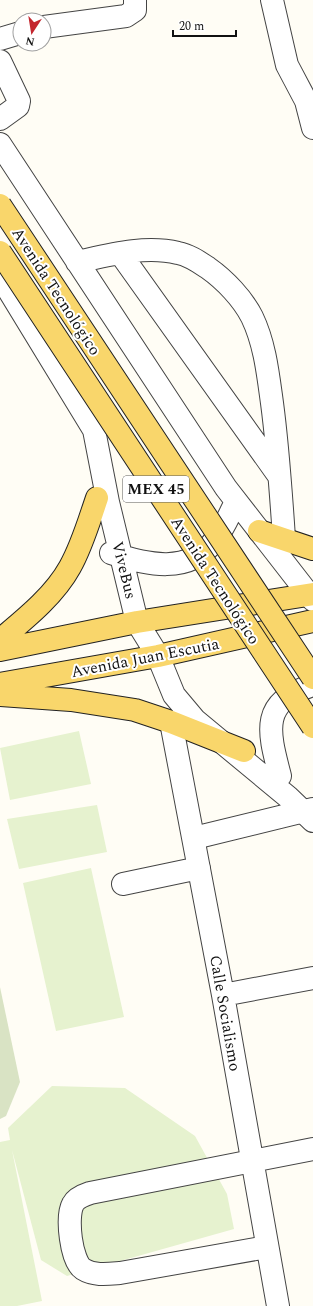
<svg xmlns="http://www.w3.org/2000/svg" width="313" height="1306" font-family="Spectral,serif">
<rect width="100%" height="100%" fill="#fffdf5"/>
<path fill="#d9e3c4" d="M0,987L20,1082L6,1116L0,1119Z"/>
<path fill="#e6f2cf" d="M79,731L91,784L10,800L0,748Z
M97,805L107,852L19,869L7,819Z
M91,868L124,1017L56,1031L23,883Z
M52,1086L125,1088L195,1136L227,1194L234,1229L67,1276L41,1260L12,1150L42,1301L17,1306H0V1142L10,1140L8,1128Z"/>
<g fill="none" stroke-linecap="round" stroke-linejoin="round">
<defs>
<path id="minor" d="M272,0L287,65L306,101L313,128
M44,27L126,16L135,10V0
M0,39L20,33
M0,61L19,101L18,106L0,119
M0,144L226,488L313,600
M120,253L279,476
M77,262C109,255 145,245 178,253C189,255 199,262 208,268C225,280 243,299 252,317C265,344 268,374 272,403C278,448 281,493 284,538
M0,276L94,430L108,502L137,622L158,656L174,695L195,720L288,797L313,821
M111,553C147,565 189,575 215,540C224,528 229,515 236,502
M171,722L223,995L278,1306
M280,776C268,730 260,702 313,685
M194,838L313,809
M123,884L199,868
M223,995L313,978
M267,1247L120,1273C108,1274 94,1276 83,1269C71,1261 66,1217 73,1204C76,1198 84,1195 90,1193L313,1149"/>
<path id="major" d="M259,531L313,549
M0,640C25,619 54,596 70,567C82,546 89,521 97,498
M0,650L137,622L313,594
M0,684L158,656L313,621
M0,695L71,700L135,710L171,722L244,751"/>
</defs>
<use href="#minor" stroke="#444" stroke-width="24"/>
<use href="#major" stroke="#222" stroke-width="24"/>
<use href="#minor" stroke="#fff" stroke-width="22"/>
<use href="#major" stroke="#f9d66b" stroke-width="22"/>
<defs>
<path id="major-bridge" d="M0,205L313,678
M0,252L313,727"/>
</defs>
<use href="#major-bridge" stroke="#222" stroke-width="24" stroke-linecap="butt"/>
<use href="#major-bridge" stroke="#f9d66b" stroke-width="22"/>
</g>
<g text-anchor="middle" stroke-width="4" stroke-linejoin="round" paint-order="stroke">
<rect fill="#fff" stroke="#585858" stroke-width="1" x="123" y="476" width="66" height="26" rx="3"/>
<g font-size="15" font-weight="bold" fill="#111">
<text x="156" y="494">MEX 45</text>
</g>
<g font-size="16" fill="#111" stroke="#fff">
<text transform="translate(57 291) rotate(57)" y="6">Avenida Tecnológico</text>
<text transform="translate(125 570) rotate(76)" y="6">ViveBus</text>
<text transform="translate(216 580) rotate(57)" y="6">Avenida Tecnológico</text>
<text transform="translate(145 657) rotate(-11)" y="6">Avenida Juan Escutia</text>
<text transform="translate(226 1013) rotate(80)" y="6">Calle Socialismo</text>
</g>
</g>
<g transform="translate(32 32) rotate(192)"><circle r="19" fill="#ffffff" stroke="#a0a0a0"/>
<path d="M0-3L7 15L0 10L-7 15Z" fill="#c4262e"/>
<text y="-6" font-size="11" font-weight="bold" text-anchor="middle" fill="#111111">N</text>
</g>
<path d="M173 30v6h63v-6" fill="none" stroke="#111111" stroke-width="2"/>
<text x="179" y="30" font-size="12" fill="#111111" stroke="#ffffff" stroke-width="3" paint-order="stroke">20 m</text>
</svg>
